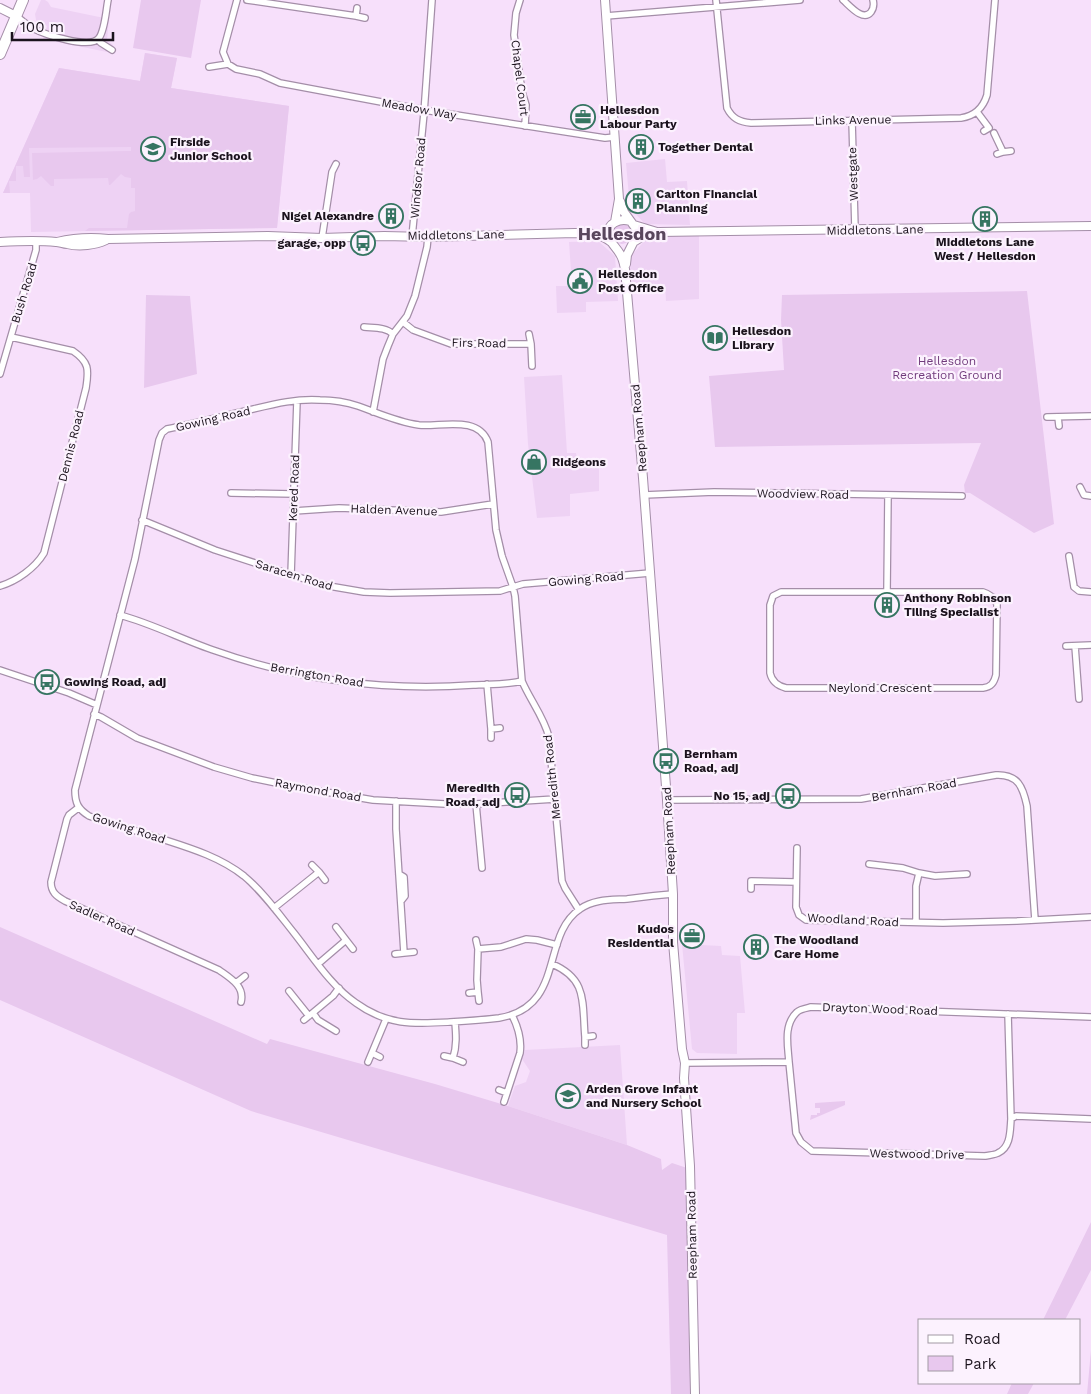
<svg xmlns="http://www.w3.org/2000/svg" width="1091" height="1394" font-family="'Work Sans',sans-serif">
<rect width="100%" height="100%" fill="#f7e0fb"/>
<path fill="#eed2f4" d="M41,0H45L48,2L51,7L109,19L107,40L113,45L112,53L43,39L47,26L36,20L35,14Z
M145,53L177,58L171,88L289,106L277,228L31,232L30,193H3L59,68L140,81Z
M665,159L667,182L687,181L690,225L645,224L630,208L626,163Z
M667,235H699V299L666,301L665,284H631L630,269L631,256L647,238Z
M598,241L615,256L618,301L586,302V312L557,313L556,286H572L569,242Z
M562,375L567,453H576L577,463L599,464V491L570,494V516L537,518L528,444L524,377Z
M682,944L721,946L722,955L740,956L745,1013H737V1054L697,1053L692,1049Z
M620,1045L627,1145L508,1106L515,1086L526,1082L530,1071L522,1059L525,1050Z"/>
<path fill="#e8c8ee" d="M141,0H201L191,58L133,48Z
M145,53L177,58L171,88L289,106L277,228L85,231L89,228H127L129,214L131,212L135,211V188H131V178L125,177L121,174L110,185H109L108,178L54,179V186H51L41,176L37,179L33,180L32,153L127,151H131V147L29,148L30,177H24L23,166H16V181H9L10,193H3L59,68L140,81Z
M612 234a10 10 0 1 1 20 0a10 10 0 1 1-20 0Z
M1027,291L1054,524L1034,533L970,493H965L964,485L981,443L715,447L709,376L784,370L781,320L782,295Z
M146,295L190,296L197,374L144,388Z
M0,927L267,1044L270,1039L435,1084L508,1106L627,1145L661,1159L662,1170L672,1163L687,1168L691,1394H671L667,1235L251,1111L0,1000Z
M845,1101V1105L810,1120L811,1115H817V1113H820V1108H815V1103Z
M1091,1222V1270L1065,1320H1043Z
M1091,1349V1394H1087L1091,1350Z
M1012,1383H1034L1028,1394H1007Z"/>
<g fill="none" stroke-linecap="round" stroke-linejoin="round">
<defs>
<path id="minor" d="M237,0L223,52L228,64L236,69L260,74L280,83L424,110L605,138L615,137
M247,0L356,16L357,8
M520,0L516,13L514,35L522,92L526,105L525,126
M716,0L727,108C732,118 739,122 751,123L961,118C975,116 983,108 987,95L995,0
M843,0C850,6 863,22 871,12C874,8 874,4 873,0
M16,16C22,20 27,25 32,28C44,34 90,50 99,38C105,30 106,10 108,0
M356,16L365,18
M606,16L800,0
M98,40L101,43L112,50
M209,67L228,64
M977,112L989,128L984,131
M852,120L855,229
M994,133L1003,152L997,154
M1003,152L1011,151
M412,237L424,113L432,0
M322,238L332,172L336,164
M403,322L413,330L451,344H531L529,334
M364,327C374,328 386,327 393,334
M531,344L532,366
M0,374L36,250V241
M373,412L383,359L388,346L393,334L407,316L415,296L427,247L428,237
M1047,417L1091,416
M1058,417L1059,426
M1080,487L1084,495L1091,496
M231,493L294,494
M644,495L714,492L962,496
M294,511L339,508L441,512L493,504
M142,520L215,550L323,585L364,592L390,593L500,591L513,587L515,596L522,681C530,700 544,717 549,737L562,881L565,888L579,910
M1069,556L1074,587L1079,591L1091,592
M650,573L523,584L513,587L502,556L496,530L488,442C478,415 441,427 419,425C397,422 378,413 358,406C346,402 332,400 320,400C293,398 267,406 241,412C216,418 192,424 167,429L162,433L159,440L135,559L75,790C75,803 78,809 89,816C113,824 137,831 162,839C190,848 220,857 244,876C263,892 278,913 294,933C313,957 331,986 356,1003C388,1026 414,1024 450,1022C467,1021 483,1020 499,1018C566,1007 540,936 580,909C594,899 611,900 627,899C642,897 657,895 673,894
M291,575L297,401
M0,586C17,581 35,568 44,553L86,388C89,369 89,362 73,351L11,337
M781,592H983C990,594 994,597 997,604L996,675C994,683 991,687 983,688H786C778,686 772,682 770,673V605L773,596Z
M887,592L888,495
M120,615C153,624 183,640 216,651C298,680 386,691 473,685C489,684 506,685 522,681
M1066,646L1091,645
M1075,646L1079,699
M0,670L69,693L97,705
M487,684L491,729L500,728
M94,714L101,717L137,738L214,767L252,778L296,787L373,800L445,804H476L555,799
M491,729V738
M667,800L861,799L996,775C1018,774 1023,787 1027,806L1035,920
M476,804L482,868
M78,808L69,815L67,819L51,882C51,892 56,896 65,901L219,970C230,978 245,986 241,1002
M797,848L796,907L799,915L806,920L943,923L1017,921L1091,917
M869,864L903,868L919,873
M312,865L319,872
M399,874L404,877L405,896L401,901
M751,889V881L796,882
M274,908L319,872L325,880
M916,922V886L919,873L935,876L967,874
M346,940L353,949
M476,940L478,949L501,947L526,939L537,940L557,945
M404,953L414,952
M395,954L404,953L396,829V801
M318,964L346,940L336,927
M552,964C588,979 582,1003 585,1037L593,1036
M236,983L245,976
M289,991L309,1016
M478,992L479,1001
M469,993L478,992L477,980L478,949
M313,1013L318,1020L336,1031
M1008,1014L1011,1119
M304,1020L333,996L339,988
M585,1037V1045
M372,1053L380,1057
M444,1056L453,1058C457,1046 456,1034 455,1022
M453,1058L463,1062
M368,1062L386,1019
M789,1062L796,1133L801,1142L812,1151L985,1156C989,1155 995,1155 998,1153C1011,1147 1010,1131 1011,1119L1016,1116L1091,1119
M685,1063L789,1062C788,1046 783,1025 797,1012C800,1009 807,1008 811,1007L1091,1017
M499,1090L507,1093
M504,1102L520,1053C522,1039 518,1027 512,1015"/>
<path id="tertiary" d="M605,0L619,199L615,222
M0,8L16,16
M620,201L624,212L637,230V235L627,255L626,264
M630,221C620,218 606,223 609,236C610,243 617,248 620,254C623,258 624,264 625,269L643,478L667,800L673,894V942L682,1049L685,1063L684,1078L690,1166L695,1394
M634,225L657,232
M635,241L643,236L659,232L1091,226
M0,242C18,241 37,240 56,242C60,242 63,244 67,244C80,247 95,245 106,240
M57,242C74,238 91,237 108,239L268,236L322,238L384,236L428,237L575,233C589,233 600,233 611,242"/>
<path id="trunk" d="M0,54L23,0"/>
</defs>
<use href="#minor" stroke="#a48ea8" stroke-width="8"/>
<use href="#tertiary" stroke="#a48ea8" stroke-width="10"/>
<use href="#trunk" stroke="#a48ea8" stroke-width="12"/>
<use href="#minor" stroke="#fff" stroke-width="5.5"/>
<use href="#tertiary" stroke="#fff" stroke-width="8"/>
<use href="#trunk" stroke="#fff" stroke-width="10"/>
</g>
<defs>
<symbol id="office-ring" viewBox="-11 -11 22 22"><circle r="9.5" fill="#fcf2fe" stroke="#367562" stroke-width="1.5"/><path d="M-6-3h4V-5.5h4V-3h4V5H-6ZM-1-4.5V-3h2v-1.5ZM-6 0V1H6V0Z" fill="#367562"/></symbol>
<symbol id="building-ring" viewBox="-11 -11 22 22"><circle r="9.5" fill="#fcf2fe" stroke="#367562" stroke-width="1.5"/><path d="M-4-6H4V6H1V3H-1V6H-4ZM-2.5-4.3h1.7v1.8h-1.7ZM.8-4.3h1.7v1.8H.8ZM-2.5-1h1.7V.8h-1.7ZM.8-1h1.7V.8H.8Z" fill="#367562"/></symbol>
<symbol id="school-ring" viewBox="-11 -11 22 22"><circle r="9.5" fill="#fcf2fe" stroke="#367562" stroke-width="1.5"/><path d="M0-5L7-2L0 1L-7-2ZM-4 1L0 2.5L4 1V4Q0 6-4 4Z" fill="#367562"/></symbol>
<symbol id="bus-ring" viewBox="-11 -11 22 22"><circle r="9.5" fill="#fcf2fe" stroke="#367562" stroke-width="1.5"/><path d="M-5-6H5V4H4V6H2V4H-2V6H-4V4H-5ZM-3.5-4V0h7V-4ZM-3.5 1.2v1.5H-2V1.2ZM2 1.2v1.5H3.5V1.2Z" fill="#367562"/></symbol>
<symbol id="civic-ring" viewBox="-11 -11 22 22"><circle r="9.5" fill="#fcf2fe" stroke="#367562" stroke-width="1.5"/><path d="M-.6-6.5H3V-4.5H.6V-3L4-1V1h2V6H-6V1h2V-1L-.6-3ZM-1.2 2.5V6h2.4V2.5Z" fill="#367562"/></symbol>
<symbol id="library-ring" viewBox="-11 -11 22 22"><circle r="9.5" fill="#fcf2fe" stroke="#367562" stroke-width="1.5"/><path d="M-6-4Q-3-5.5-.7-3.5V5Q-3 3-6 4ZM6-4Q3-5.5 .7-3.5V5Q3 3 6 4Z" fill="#367562"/></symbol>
<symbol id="shop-ring" viewBox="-11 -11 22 22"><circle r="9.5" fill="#fcf2fe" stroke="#367562" stroke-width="1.5"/><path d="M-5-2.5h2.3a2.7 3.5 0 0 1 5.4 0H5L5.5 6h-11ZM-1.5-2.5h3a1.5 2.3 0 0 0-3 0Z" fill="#367562"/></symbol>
</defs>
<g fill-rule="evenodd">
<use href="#office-ring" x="569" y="103" width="28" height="28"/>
<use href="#building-ring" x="627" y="133" width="28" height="28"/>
<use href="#school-ring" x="139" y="135" width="28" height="28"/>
<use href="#building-ring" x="624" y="187" width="28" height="28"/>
<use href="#building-ring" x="377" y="202" width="28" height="28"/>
<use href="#building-ring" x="971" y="205" width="28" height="28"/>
<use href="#bus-ring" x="349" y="229" width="28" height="28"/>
<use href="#civic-ring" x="566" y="267" width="28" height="28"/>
<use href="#library-ring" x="701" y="324" width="28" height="28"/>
<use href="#shop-ring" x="520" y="448" width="28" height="28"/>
<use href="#building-ring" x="873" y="591" width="28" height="28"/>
<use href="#bus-ring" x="33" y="668" width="28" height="28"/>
<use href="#bus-ring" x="652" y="747" width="28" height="28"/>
<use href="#bus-ring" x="503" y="781" width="28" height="28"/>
<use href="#bus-ring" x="774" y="782" width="28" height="28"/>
<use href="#office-ring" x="678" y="922" width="28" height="28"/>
<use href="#building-ring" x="742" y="933" width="28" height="28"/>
<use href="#school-ring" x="554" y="1082" width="28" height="28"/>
</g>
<g text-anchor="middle" stroke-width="4.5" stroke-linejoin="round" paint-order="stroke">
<g font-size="12" fill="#1b131d" stroke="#fcf2fe">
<text transform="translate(520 78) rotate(83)" y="4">Chapel Court</text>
<text transform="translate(419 109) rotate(10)" y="4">Meadow Way</text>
<text transform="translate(853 120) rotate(-1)" y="4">Links Avenue</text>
<text transform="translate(853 174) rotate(-92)" y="4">Westgate</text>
<text transform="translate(418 178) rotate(-85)" y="4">Windsor Road</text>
<text transform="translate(875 230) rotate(-1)" y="4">Middletons Lane</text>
<text transform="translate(456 235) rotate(-1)" y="4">Middletons Lane</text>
<text transform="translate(24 293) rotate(-73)" y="4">Bush Road</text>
<text transform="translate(479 343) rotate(1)" y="4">Firs Road</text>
<text transform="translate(213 419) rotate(-13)" y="4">Gowing Road</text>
<text transform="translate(639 428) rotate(-95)" y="4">Reepham Road</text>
<text transform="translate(71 446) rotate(-76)" y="4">Dennis Road</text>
<text transform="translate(294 488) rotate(-88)" y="4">Kered Road</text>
<text transform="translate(803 494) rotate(1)" y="4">Woodview Road</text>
<text transform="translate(394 510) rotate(2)" y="4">Halden Avenue</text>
<text transform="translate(294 575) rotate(17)" y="4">Saracen Road</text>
<text transform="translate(586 579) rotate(-5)" y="4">Gowing Road</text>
<text transform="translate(317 675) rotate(10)" y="4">Berrington Road</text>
<text x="880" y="692">Neylond Crescent</text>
<text transform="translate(552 777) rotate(-96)" y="4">Meredith Road</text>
<text transform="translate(318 790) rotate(10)" y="4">Raymond Road</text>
<text transform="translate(914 790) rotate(-10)" y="4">Bernham Road</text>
<text transform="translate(129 828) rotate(18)" y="4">Gowing Road</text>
<text transform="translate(669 831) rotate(-93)" y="4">Reepham Road</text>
<text transform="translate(102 918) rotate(24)" y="4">Sadler Road</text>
<text transform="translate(853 920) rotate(3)" y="4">Woodland Road</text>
<text transform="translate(880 1009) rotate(2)" y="4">Drayton Wood Road</text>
<text transform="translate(917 1154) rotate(1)" y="4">Westwood Drive</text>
<text transform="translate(692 1235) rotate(-91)" y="4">Reepham Road</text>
</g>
<g font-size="12" font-weight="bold" fill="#1b131d" stroke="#fcf2fe" text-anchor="start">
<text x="600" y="114">Hellesdon<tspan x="600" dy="14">Labour Party</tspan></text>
<text x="170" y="146">Firside<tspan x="170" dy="14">Junior School</tspan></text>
<text x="658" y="151">Together Dental</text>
<text x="656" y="198">Carlton Financial<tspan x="656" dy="14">Planning</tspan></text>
<text x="374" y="220" text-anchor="end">Nigel Alexandre</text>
<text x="985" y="246" text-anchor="middle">Middletons Lane<tspan x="985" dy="14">West / Hellesdon</tspan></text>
<text x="346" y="247" text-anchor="end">garage, opp</text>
<text x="598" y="278">Hellesdon<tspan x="598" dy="14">Post Office</tspan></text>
<text x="732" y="335">Hellesdon<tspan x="732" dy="14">Library</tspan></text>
<text x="552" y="466">Ridgeons</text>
<text x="904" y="602">Anthony Robinson<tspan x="904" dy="14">Tiling Specialist</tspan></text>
<text x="64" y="686">Gowing Road, adj</text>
<text x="684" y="758">Bernham<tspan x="684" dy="14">Road, adj</tspan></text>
<text x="500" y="792" text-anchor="end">Meredith<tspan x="500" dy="14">Road, adj</tspan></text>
<text x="770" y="800" text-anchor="end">No 15, adj</text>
<text x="674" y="933" text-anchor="end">Kudos<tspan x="674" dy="14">Residential</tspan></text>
<text x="774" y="944">The Woodland<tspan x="774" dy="14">Care Home</tspan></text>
<text x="586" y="1093">Arden Grove Infant<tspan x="586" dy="14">and Nursery School</tspan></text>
</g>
<g font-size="12" fill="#713b7c" stroke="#fcf2fe">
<text x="947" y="365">Hellesdon<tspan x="947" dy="14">Recreation Ground</tspan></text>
</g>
<g font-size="18" font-weight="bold" fill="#59465d" stroke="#fcf2fe">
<text x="622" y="240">Hellesdon</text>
</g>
</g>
<rect x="918" y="1319" width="162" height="65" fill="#fcf2fe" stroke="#a299a4"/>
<rect x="928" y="1335" width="25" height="8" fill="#ffffff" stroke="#a299a4"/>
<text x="964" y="1344" font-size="15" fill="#1b131d">Road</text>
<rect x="928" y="1356" width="25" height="15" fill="#e8c8ee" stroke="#a299a4"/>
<text x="964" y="1369" font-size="15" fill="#1b131d">Park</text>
<path d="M12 32v8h101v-8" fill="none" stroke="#1b131d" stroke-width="2.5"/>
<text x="20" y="32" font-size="15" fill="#1b131d" stroke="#fcf2fe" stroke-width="4" paint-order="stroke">100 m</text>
</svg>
